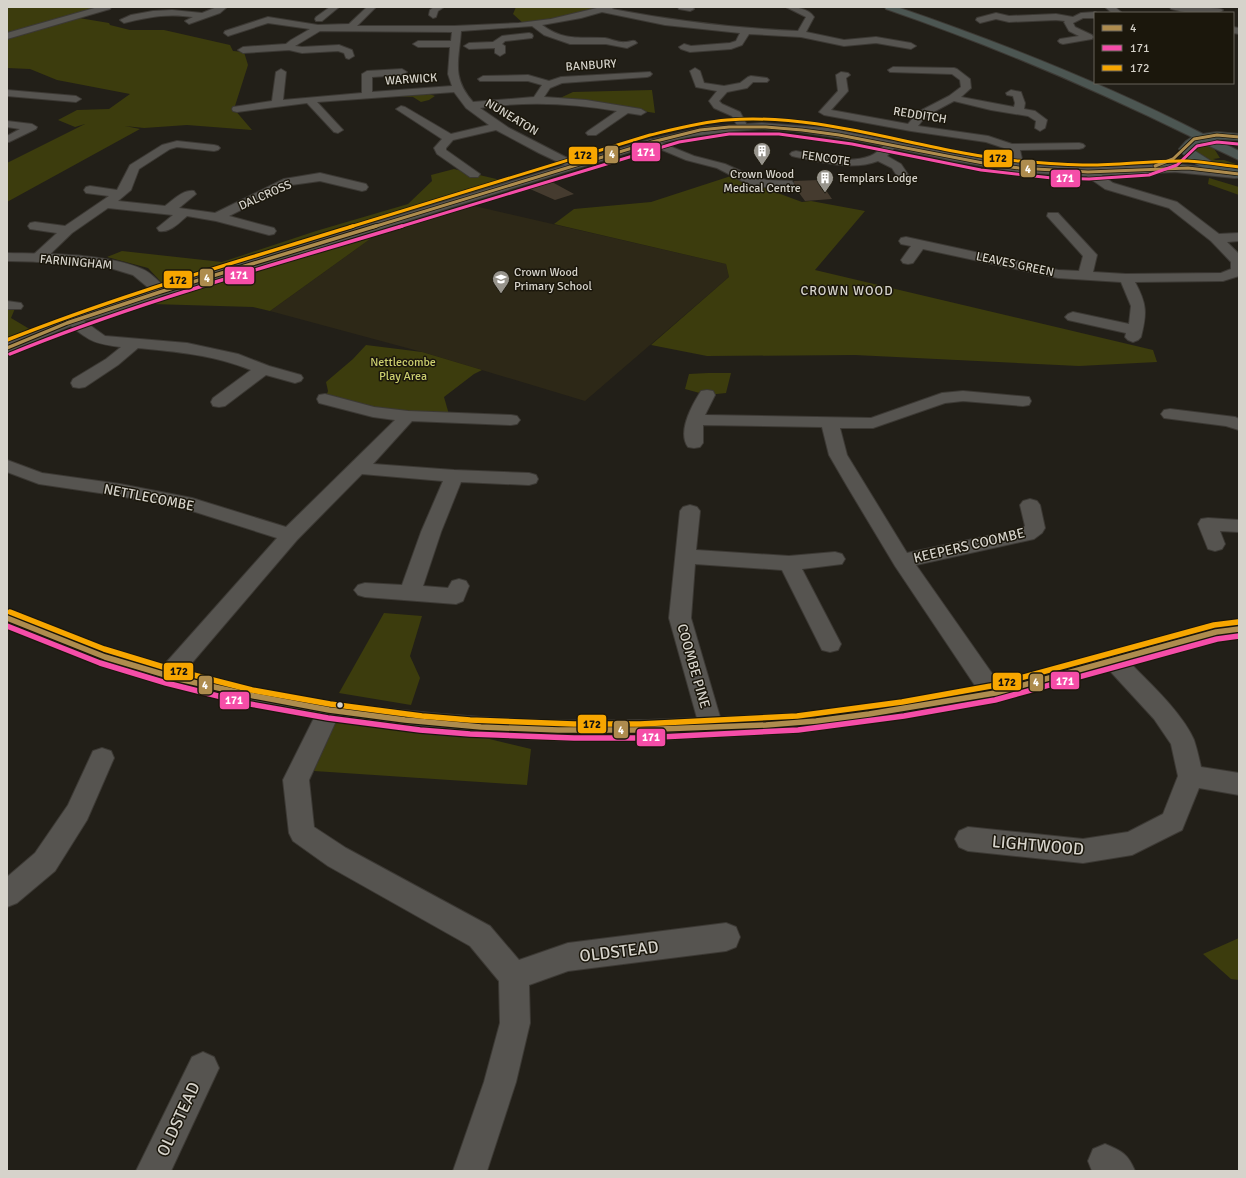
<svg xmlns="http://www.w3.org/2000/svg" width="1246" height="1178" font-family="Signika,sans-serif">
<rect width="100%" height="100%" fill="#221f18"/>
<path fill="#2d2817" d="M466,204L726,264L729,277L585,401L422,352L270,311L384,229L423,222Z"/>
<path fill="#3c3c0d" d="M7,7H100L7,34Z
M516,7H610L524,24L513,14Z
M79,18L109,23L110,25L130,30H164L230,45L233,51L244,52L248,65L234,109L252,130L187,125L144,128L125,126L140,129L7,202V163L85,124L75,127L58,120L77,110L109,109L130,94L57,80L30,69L7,68V37Z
M652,90L655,113L560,98L573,92Z
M429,94L435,96L429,100L421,102L413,97L394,96Z
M1201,141L1213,147L1220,158L1213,159L1216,160H1224L1239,165V171L1213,165L1193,150L1195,145Z
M454,169L509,182L225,270L164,285L148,268L107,257L122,251L222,262L316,231L408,204L432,181L431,175Z
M731,176L802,202L811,201L865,211L815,270L1153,350L1157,362L1079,366L855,355L707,356L651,345L729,277L726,264L554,224L574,209L651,202Z
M1209,178L1239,187V195L1208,184Z
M384,229L270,311L253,307L151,304Z
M7,305L16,306L11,318L38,334L7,348Z
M366,345L422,352L482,370L474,374L444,397L450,418L408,416L325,399L328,391L326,382L353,359Z
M708,373H731L726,393L707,395L685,389L689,374Z
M384,613L422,616L410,656L420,678L411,705L339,693Z
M340,703L531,749L527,785L314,771Z
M1239,938V980L1231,979L1203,954Z"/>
<path fill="#453b2f" d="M819,180L832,199L805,201L794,186V181Z
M552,182L574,194L555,200L530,189Z"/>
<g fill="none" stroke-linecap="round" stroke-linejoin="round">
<defs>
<path id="minor" d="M217,7H227L220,13L189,24L185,21L193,17C168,13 148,17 124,23L120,20L131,15L153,11L172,10L202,13Z
M330,7H339L322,21H316L315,19L316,17Z
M367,7H376L357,26H454L519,23L551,19L601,7H614L612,9C675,21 733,28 798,31L806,17L786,7C796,7 808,8 814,17L806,32L844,40L876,37L911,43L916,46L911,49L876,43L844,46L801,37L749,34L742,45L731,49L690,52L681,49L679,47L684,44L691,46L730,43L736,41L740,33L665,25L602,12L581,18L542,25C564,41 579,37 605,38C611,39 619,43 626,42C630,42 631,40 635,41L637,43L627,48L606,44H570L544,35L532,26L461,31C459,61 451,77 473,102L534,97L542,85L528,81H480L478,79L483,76L528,75L549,81L561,77L650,72L652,74L650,76L647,77L562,83L550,88L544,97L586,100L641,109L646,112L641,115L628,113L596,135H588L586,133L588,131L617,111C571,103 526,101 480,108L509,128L577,163L579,165L577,167L573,169L539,153L496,130L453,140L446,148V150L480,174L478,177H470L437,154L434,148L442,139L396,109L401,106L405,107L451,134L489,125L466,108L454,92L317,102L343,130L338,133L334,132L307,103L237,112L233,111L232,109L233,107L272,101L276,72L281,69L286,72L283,100L362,93V74L367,71L402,69L407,72L402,75L372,77V92L452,86L448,74L450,47H418L413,44L418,41H451L452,32L320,31L295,46L302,47L339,45L352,50L354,56L349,59L346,58L344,53L338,51L302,53L289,50L243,53L238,50L243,47L286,44L291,40L310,29L268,23L228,36L224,33L225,31L268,17L318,25L349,24Z
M434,7H444L438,11L436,17L433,18L429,15L430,10Z
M678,7H692L694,9L690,11L679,9Z
M1105,7H1115L1122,13H1112Z
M1170,7C1178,7 1220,7 1223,10C1214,18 1182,12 1171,9Z
M1095,12L1097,13H1095V18H1083L1073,23L1075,27L1092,35L1093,37L1092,39L1063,44L1060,43L1058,41L1060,39L1079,36L1069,31L1064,22L1065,21L1056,20L1009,22L996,19L980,23L976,20L977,18L996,13L1009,16L1056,14L1073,17L1081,13Z
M1233,27L1239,28V34L1233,33Z
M529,33L532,34L533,36L532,38L505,41L502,44L505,46V53L500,56L495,53V48L469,49L464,46L469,43L493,42L502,36Z
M893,67L954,68L957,69L970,79L971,88L961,97L1014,107L1015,103L1013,96L1007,95L1006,93L1011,90L1021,92L1025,103L1024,109L1035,111L1047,120L1045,128L1040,131L1035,128L1036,121L1028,116L991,110L954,101L926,116L918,126L988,136L1012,144L1079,143L1083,144L1085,146L1083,148L1079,149L1020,150L1024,168L1022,171H1014L1012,168L1007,149L986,142L911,131L824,115L819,112L838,91L836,75L841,72L848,73L850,75L846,78L848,91L831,110L908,124L918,112L949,96L961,87L960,80L952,74L890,72L888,70Z
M695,68L700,71L704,83L724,86L740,83L748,77L751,76L767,78L769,80L767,82H753L747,88L727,92L719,101L722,104L740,112L748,127L747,129H739L732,116L714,108L709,101L717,91L696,87L690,71Z
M7,90L76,96L81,99L76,102L7,96Z
M7,121L32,124L37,127L36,129L9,142H7V136L20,129L7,127Z
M652,139L694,156L725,164L752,176L766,180L792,181L794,184L792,187H761L744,182L717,168L686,160L648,144L646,142L648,140Z
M177,141L214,145L218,146L220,148L218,150L214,151L177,147L170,149L139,169L131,190L118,201L165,206C173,200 184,189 194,191L196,194L179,208L215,213L284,179L320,173L366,184L368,187L366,190L362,191L320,181L291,185L229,216L274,228L276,231L274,234L269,235L216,221L187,216C179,223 170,233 159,231L157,228L173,215L108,208L72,233L43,261L38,262L33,261L31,258L33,255L57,233L30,229L28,226L30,223L35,222L65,226L109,196L86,193L84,190L86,187L90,186L117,190L130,165L162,145Z
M892,141L896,142L898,144L887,156L901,164L909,176L907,179H899L892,168L878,161C852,171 823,162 796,157L792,156L790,154L792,152L796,151C818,155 847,165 870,156C879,153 883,143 892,141Z
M1089,168L1093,169L1113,183L1177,202L1219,234L1239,233V241L1227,242L1239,254V276L1223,281L1135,282C1147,304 1147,313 1141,337L1138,340L1133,342L1128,340L1125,337L1126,333L1068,320L1065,317L1068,314L1073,312L1129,324L1131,306L1121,282L1058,278L923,249L913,263L908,264L903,263L901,260L911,246L901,244L899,241L901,238L906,237L1058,270L1079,271L1083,256L1047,216L1048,213H1058L1097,255L1093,272L1126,274L1221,273L1231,269V262L1211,241L1169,208L1105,189L1085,175L1083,172L1085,169Z
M161,287L166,288L168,291C161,302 99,317 84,321L105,336L187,343L238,354L269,366L301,375L303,378L301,381L295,383L266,375L225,406L219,407L213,406L211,402L213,398L251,370C213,355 179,352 138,348L118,365L85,387L79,388L73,387L71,383L73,379L106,359L121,347C97,344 90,342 71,326L7,353V342L68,317L140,295Z
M7,301L21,303L23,306L21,309H7Z
M707,390L713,391L715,395L705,415L871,418L942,393L963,391L1029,397L1031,401L1029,405L1023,406L963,401L945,403L873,428H840L847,455L907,553L1021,529L1025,526L1020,505L1023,501L1030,499L1037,501L1040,505L1045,528L1042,533L1034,539L916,565L998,682L1216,624L1239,621V637L1216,640L1131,664C1151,684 1183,714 1194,740C1197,749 1199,758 1201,767L1239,773V795L1199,788L1182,830L1132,855L1083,863L968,851L959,847L955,839L959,831L968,827L1083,839L1128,832L1163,814L1178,776L1171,744L1154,719L1109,670L993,702L903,718L798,733L640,741H574L470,737L421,733L336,721L309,780L314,827L346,848L490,926L519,960L568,943L726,923L736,927L740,937L736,947L726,951L568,971L529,985L530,1023L516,1082L487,1171H453L484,1082L500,1023L499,981L470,946L328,866L293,841L289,833L283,780L314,718C240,704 166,687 95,662C65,652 36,639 7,627V610L109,649L163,666L277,538L189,510L120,496L39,484L7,472V460L42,473L120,484L192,498L286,527L395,420L373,417L319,403L317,399L319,395L325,394L374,407L408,411L511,415L517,416L520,420L517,424L511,425L412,421L373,464L454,470L529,473L536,475L538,479L536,483L529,485L461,482L441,532L423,586L448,588L452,581L459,579L466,581L469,586L463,601L456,604L365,597L358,595L354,590L358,585L365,583L402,585L421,532L443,481L362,474L297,540L185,671C207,677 228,683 250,688C288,696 328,701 367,706C476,720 586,724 697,718L669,618L680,511L683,507L690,505L697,507L700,511L696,550L789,556L835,552L842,554L845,559L842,564L802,569L841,644L838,650L830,652L822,650L782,570L695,564L691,618L720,717L798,713L903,700L976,687L895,566L847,486L829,455L822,427L703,425V443L700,447L694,448L688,447C677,432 692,405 701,391Z
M1170,409L1235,417L1239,419V430L1226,426L1164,418L1161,414L1164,410Z
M1208,518L1239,520V532L1220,531L1225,544L1222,549L1215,551L1208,549L1198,524L1201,519Z
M102,748L111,751L114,758L87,820L55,871L17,903L7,907V877L35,853L68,805L93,751Z
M203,1052L214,1057L219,1068L171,1171H136L192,1057Z
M1105,1144C1122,1151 1128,1154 1135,1171H1092L1088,1161L1093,1149Z"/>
<path id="tertiary" d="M762,123L827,128L954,154L1018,164L1084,168L1175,164L1235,170L1239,171V177L1235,178L1175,172L1084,176L1018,172L954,161L859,141L794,131L762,129L734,131L693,136L656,144L184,290L161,296L156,294L133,275L110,268L51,262L7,261V253C46,254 106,253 142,269C150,272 157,280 164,286L648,140L706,127Z"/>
<path id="secondary" d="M98,7H111L110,9L7,39V33Z"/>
<path id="trunk" d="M885,7H897C1002,43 1105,84 1203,134L1217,132L1239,134V140L1215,139L1239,151V160L1201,142L1192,149L1214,163L1239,170V178C1218,173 1192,168 1179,149L1186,141L1192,137C1092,88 991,45 886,9Z"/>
</defs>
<use href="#minor" stroke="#3c3934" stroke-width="2"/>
<use href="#tertiary" stroke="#3c3934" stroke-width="2"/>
<use href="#secondary" stroke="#3c3934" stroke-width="2"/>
<use href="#trunk" stroke="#3c3934" stroke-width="2"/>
<use href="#minor" fill="#565450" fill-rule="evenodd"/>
<use href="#tertiary" fill="#565450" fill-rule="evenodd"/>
<use href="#secondary" fill="#565450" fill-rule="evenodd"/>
<use href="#trunk" fill="#4c5652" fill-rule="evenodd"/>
<defs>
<path id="bus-1-far2" d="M1155,166L1173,159L1194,139L1217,135L1239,137
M373,227L652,142L700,130L729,127H766L802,130L839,135L983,163L1019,168L1088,172L1188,168L1239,174"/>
<path id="bus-1-far1" d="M7,348L67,323L160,292L376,226"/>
<path id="bus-1" d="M7,618L105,657L179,679L254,696L329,710L405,720L481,727L558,730H635L766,725L816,721L869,714L995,693L1216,632L1239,629"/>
<path id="bus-2-far2" d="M399,227L679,142L729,134H779L852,144L981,170L1052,178L1089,179L1149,175L1177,165L1197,146L1217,142L1238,144"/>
<path id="bus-2-far1" d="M10,354C137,302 270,266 402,226"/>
<path id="bus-2" d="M7,626L100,663L166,683L250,704L328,718L420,730L470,734L574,738H640L798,730L904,716L995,700L1217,639L1239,636"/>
<path id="bus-3-far2" d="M350,227L650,135C675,129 701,122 727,120C825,112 922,152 1019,161C1042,163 1066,165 1089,165C1122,165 1155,160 1188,161C1205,162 1222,165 1239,167"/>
<path id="bus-3-far1" d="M7,340C120,295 237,262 353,226"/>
<path id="bus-3" d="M10,612L104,649L170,669L252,690L330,704L422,716L470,720L574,724H640L797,716L902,702L991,686L1214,625L1238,622"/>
</defs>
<use href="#bus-1-far2" stroke="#1b170c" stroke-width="4.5"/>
<use href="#bus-1-far1" stroke="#1b170c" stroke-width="5.5"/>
<use href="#bus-1" stroke="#1b170c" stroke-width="8"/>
<use href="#bus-2-far2" stroke="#1b170c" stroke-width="4.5"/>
<use href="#bus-2-far1" stroke="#1b170c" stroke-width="5.5"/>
<use href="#bus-2" stroke="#1b170c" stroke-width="8"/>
<use href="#bus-3-far2" stroke="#1b170c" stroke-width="4.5"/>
<use href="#bus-3-far1" stroke="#1b170c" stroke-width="5.5"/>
<use href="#bus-3" stroke="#1b170c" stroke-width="8"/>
<use href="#bus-1-far2" stroke="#ae8c4e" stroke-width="3"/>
<use href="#bus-1-far1" stroke="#ae8c4e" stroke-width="3.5"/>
<use href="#bus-1" stroke="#ae8c4e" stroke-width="5.5"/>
<use href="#bus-2-far2" stroke="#f54da8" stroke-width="3"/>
<use href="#bus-2-far1" stroke="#f54da8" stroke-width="3.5"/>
<use href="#bus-2" stroke="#f54da8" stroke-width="5.5"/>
<use href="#bus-3-far2" stroke="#f7a600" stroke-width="3"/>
<use href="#bus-3-far1" stroke="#f7a600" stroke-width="3.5"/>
<use href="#bus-3" stroke="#f7a600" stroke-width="5.5"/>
</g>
<defs>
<symbol id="building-pin" viewBox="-11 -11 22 30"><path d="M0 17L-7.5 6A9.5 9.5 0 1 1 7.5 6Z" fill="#97948c" stroke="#1b170c"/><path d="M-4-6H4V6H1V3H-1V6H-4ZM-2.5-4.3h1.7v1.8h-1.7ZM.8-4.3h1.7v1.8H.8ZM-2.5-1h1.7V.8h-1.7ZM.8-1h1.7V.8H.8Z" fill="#fff"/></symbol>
<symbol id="school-pin" viewBox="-11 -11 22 30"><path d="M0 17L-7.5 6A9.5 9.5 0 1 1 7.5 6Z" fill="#97948c" stroke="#1b170c"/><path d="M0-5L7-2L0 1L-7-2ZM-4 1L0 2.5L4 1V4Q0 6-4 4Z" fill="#fff"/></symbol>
</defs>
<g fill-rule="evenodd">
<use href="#building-pin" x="752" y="141" width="20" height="27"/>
<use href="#building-pin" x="815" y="168" width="20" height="27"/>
<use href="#school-pin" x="491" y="269" width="20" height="27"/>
</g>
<circle fill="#d6d3cb" stroke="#1b170c" stroke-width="1.5" cx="340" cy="705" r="3.5"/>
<g text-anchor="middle" stroke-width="3" stroke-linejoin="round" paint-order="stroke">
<g font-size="12" fill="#d6d3cb" stroke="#1b170c">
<text transform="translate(591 65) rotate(-4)" y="4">BANBURY</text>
<text transform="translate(411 79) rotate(-4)" y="4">WARWICK</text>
<text transform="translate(920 115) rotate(9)" y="4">REDDITCH</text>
<text transform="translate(512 117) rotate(31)" y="4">NUNEATON</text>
<text transform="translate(826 158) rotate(8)" y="4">FENCOTE</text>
<text transform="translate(265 195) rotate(-24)" y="4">DALCROSS</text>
<text transform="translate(76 262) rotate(5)" y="4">FARNINGHAM</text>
<text transform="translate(1015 264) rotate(12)" y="4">LEAVES GREEN</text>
</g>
<g font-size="12" fill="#d6d3cb" stroke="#1b170c" text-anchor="start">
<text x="762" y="178" text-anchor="middle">Crown Wood<tspan x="762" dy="14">Medical Centre</tspan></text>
<text x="838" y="182">Templars Lodge</text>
<text x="514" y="276">Crown Wood<tspan x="514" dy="14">Primary School</tspan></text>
</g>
<g font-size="12" fill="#cbce6e" stroke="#1b170c">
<text x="403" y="366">Nettlecombe<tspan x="403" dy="14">Play Area</tspan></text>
</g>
<g font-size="13" letter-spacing="1" fill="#d6d3cb" stroke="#1b170c">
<text x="847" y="295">CROWN WOOD</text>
</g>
<g font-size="14" fill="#d6d3cb" stroke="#1b170c">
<text transform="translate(149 497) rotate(11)" y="5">NETTLECOMBE</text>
<text transform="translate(969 545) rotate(-13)" y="5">KEEPERS COOMBE</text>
<text transform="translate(694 666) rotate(74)" y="5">COOMBE PINE</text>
</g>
<g font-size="17" fill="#d6d3cb" stroke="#1b170c">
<text transform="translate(1038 845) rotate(5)" y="6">LIGHTWOOD</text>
<text transform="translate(619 951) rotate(-7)" y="6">OLDSTEAD</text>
<text transform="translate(178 1119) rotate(-65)" y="6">OLDSTEAD</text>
</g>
</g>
<g stroke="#1b170c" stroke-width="1.5">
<rect x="631" y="142" width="30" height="20" rx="4" fill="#f54da8"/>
<rect x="604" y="145" width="15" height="19" rx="4" fill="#ae8c4e"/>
<rect x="568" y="146" width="30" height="19" rx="4" fill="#f7a600"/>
<rect x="983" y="149" width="30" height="19" rx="4" fill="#f7a600"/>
<rect x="1020" y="159" width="16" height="19" rx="4" fill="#ae8c4e"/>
<rect x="1050" y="169" width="31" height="19" rx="4" fill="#f54da8"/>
<rect x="224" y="266" width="31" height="19" rx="4" fill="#f54da8"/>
<rect x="199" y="268" width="15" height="19" rx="4" fill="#ae8c4e"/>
<rect x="163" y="270" width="30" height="19" rx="4" fill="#f7a600"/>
<rect x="163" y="662" width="31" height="19" rx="4" fill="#f7a600"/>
<rect x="1050" y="671" width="30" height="19" rx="4" fill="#f54da8"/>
<rect x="992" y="672" width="30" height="19" rx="4" fill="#f7a600"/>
<rect x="1029" y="673" width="15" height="19" rx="4" fill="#ae8c4e"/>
<rect x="198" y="675" width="15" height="20" rx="4" fill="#ae8c4e"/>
<rect x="219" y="691" width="31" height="19" rx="4" fill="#f54da8"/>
<rect x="577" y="714" width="30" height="20" rx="4" fill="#f7a600"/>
<rect x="613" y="720" width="16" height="19" rx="4" fill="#ae8c4e"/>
<rect x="636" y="728" width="30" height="19" rx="4" fill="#f54da8"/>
</g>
<g font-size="11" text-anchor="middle" font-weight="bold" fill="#fff">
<text x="646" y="156">171</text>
<text x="612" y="158">4</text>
<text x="1028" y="173">4</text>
<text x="1065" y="182">171</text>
<text x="239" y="279">171</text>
<text x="207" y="282">4</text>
<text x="1065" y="685">171</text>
<text x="1036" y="686">4</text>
<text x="205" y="689">4</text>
<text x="234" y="704">171</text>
<text x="621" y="734">4</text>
<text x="651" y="741">171</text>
</g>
<g font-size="11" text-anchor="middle" font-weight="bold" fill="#111">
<text x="583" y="159">172</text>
<text x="998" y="162">172</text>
<text x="178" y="284">172</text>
<text x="179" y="675">172</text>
<text x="1007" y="686">172</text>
<text x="592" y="728">172</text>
</g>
<rect width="1246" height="1178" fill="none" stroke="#d6d3cb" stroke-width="16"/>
<rect x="1094" y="12" width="140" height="72" fill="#1b170c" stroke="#666258"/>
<rect x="1102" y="25" width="20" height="6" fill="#ae8c4e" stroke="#666258"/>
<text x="1130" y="32" font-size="12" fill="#d6d3cb">4</text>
<rect x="1102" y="45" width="20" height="6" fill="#f54da8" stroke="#666258"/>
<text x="1130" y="52" font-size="12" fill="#d6d3cb">171</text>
<rect x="1102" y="65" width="20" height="6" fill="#f7a600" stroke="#666258"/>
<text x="1130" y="72" font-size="12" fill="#d6d3cb">172</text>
</svg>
